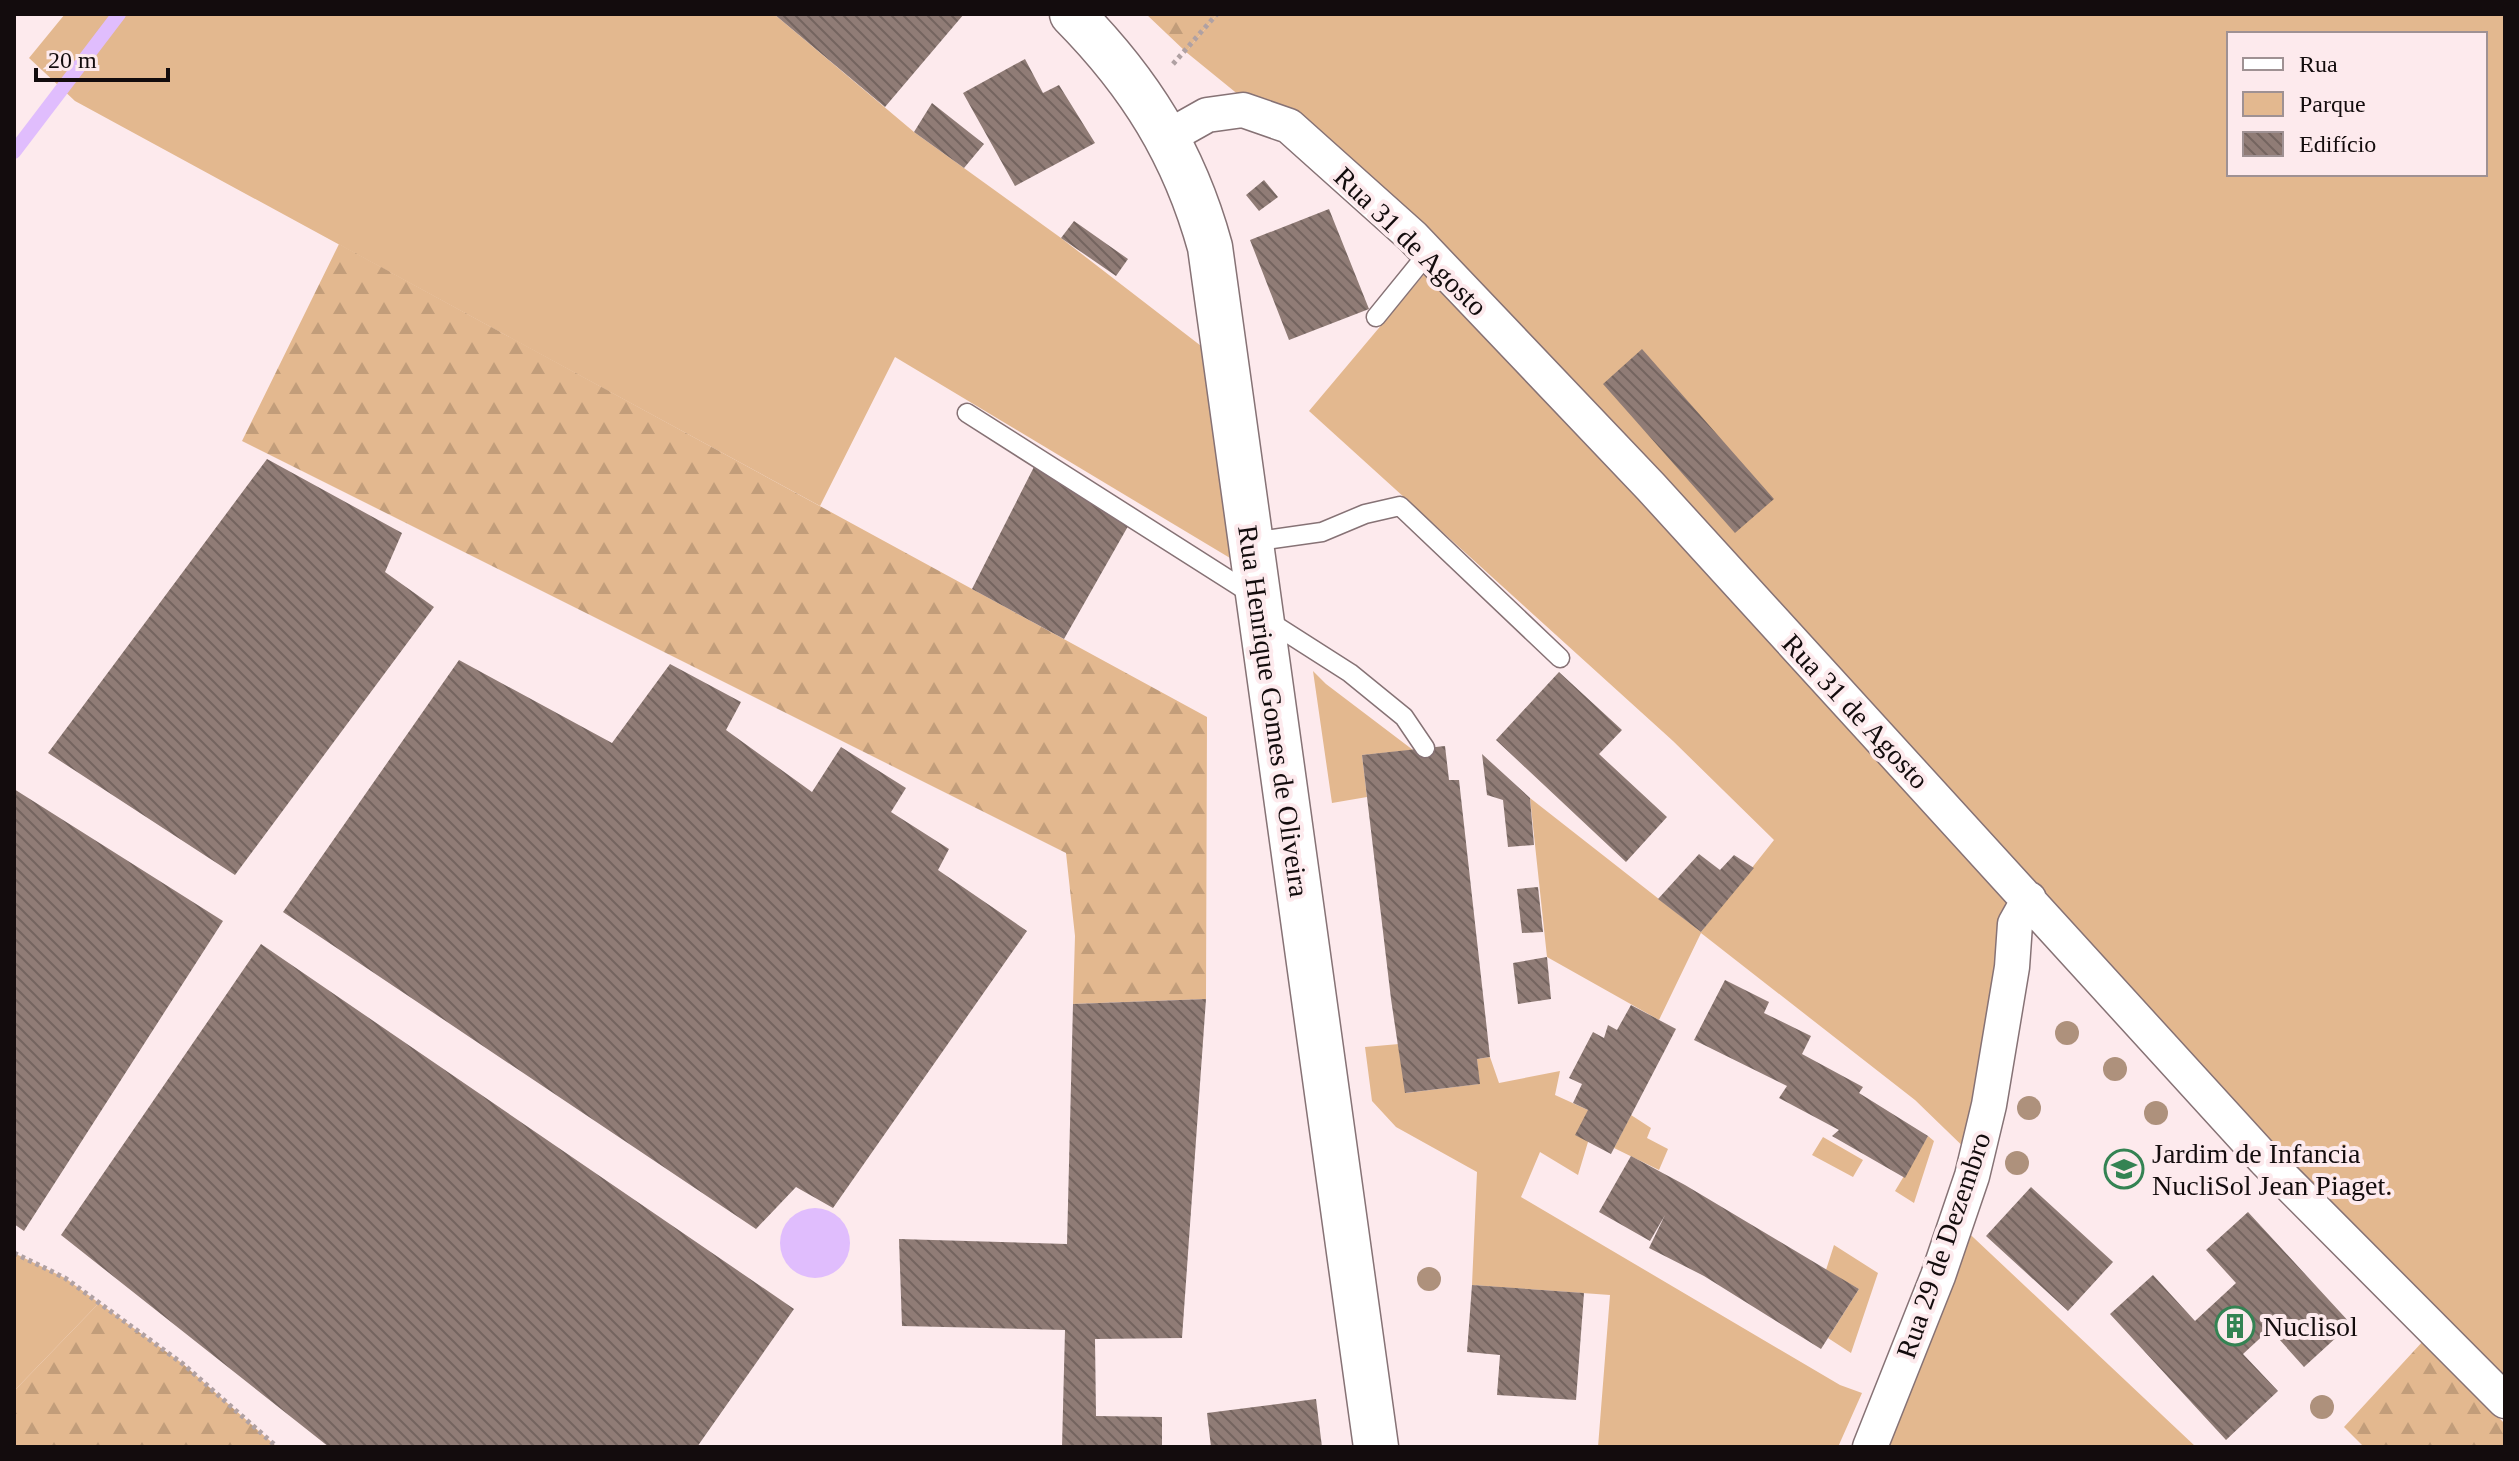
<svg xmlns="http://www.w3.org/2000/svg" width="2519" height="1461" font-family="'Times New Roman',serif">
<defs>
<pattern id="forest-firs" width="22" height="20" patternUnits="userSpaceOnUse" patternTransform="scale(2)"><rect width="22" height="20" fill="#e3b88f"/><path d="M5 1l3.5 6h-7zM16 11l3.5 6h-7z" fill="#c29d7a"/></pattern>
<pattern id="building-back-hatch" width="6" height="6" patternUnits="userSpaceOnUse" patternTransform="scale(2)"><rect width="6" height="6" fill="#907c76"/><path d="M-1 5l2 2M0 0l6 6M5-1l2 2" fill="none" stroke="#74645f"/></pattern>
</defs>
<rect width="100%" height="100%" fill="#fdeaed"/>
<path fill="#e3b88f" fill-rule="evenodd" d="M65,14H774L914,132L1061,238L1205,349L1230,558L895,357L820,506L75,101L29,58Z
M1217,14H2505V1400L2029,899L1976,1159L1915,1100L1701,933L1659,1020L1547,957L1530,798L1701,932L1774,840L1673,741L1309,411L1426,272L1413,237L1186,52ZM2229,34H2485V174H2229Z
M1313,671L1326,684L1413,750L1362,755L1367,797L1332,803Z
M1399,1044L1406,1093L1479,1084L1477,1059L1490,1057L1499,1083L1560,1071L1555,1095L1588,1110V1142L1578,1175L1540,1152L1521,1197L1840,1385L1862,1393L1838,1447H1598L1610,1295L1472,1285L1477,1172L1396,1127L1372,1101L1365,1047Z
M1631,1115L1651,1128L1647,1138L1668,1149L1659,1170L1614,1148Z
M1928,1136L1934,1141L1914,1203L1895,1191Z
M1823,1137L1863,1160L1853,1177L1812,1155Z
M1957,1222L2196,1447H1868Z
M1834,1245L1878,1273L1851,1353L1828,1338L1859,1289L1826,1270Z
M14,1253L65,1278L99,1303L14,1391Z"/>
<path fill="url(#forest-firs)" d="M1146,14H1217L1186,52Z
M339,244L1207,717L1206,999L1073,1004L1075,936L1066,853L242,441Z
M99,1303L183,1364L277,1447H14V1391Z
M2424,1340L2505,1424V1447H2364L2344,1427Z"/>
<path fill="#e0bdfd" d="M780 1243a35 35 0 1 1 70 0a35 35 0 1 1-70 0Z"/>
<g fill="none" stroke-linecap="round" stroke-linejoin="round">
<path stroke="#e0bdfd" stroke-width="14" d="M14,152L119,14"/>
</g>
<path fill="url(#building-back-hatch)" d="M774,14H964L885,107Z
M1025,59L1043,93L1059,85L1095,143L1015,186L963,93Z
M932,103L984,144L964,168L914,132Z
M1264,180L1278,197L1259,211L1246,195Z
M1329,209L1369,309L1289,340L1250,240Z
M1074,221L1128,259L1116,276L1061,238Z
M1642,349L1774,499L1735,533L1603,384Z
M267,459L402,533L385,572L434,607L235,875L48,753Z
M1037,461L1131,521L1064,639L972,589Z
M459,660L612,743L670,664L741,702L726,730L812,792L841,747L906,788L891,812L949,849L938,870L1027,931L833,1208L796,1187L756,1229L283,912Z
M1559,672L1622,730L1599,754L1667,817L1626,862L1496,740Z
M1445,746L1449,780H1459L1490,1057L1477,1059L1480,1084L1405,1093L1391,999L1362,755Z
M1482,754L1530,798L1534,845L1508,847L1503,800L1487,795Z
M14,789L223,921L24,1231L14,1224Z
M1699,854L1720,870L1734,855L1754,868L1701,932L1658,899Z
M1538,887L1543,932L1522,933L1517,889Z
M261,944L794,1309L697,1447H329L61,1235Z
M1547,957L1551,999L1518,1004L1513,963Z
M1725,980L1769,1002L1764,1013L1811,1036L1802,1054L1863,1087L1859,1093L1928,1136L1905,1178L1832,1136L1839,1130L1779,1098L1787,1086L1694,1040Z
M1206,999L1182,1338L1095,1339L1096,1416L1162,1417V1447H1062L1065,1330L902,1326L899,1239L1067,1244L1073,1004Z
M1631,1005L1676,1029L1611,1154L1575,1135L1588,1110L1573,1103L1582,1084L1569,1078L1593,1032L1604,1038L1608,1025L1617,1030Z
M1631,1156L1685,1185L1859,1289L1821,1349L1704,1276L1649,1248L1665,1215L1650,1241L1599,1212Z
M2031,1187L2113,1262L2068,1311L1986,1236Z
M2248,1212L2351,1324L2304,1367L2270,1329L2243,1354L2278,1391L2226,1440L2110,1314L2153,1275L2195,1321L2236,1283L2206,1250Z
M1472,1285L1584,1293L1576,1400L1497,1395L1500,1355L1467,1352Z
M1316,1399L1322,1447H1211L1207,1413Z"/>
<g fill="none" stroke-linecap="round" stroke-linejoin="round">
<defs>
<path id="lane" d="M1376,317L1428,253
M967,413L1253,595
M1251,542L1322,532L1365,514L1400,506L1560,658
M1267,620L1350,673L1404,717L1425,748"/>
<path id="street" d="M1166,138L1207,115L1243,110L1289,126L1413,237L1651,487L2266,1161L2505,1401
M1870,1447L1938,1276L1972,1176L1989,1105L2012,967L2015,924L2029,899"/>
<path id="secondary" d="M1072,14C1140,83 1184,153 1210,247L1376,1447"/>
</defs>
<use href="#lane" stroke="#867275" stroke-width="21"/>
<use href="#street" stroke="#867275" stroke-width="37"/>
<use href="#secondary" stroke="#867275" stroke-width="47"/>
<path stroke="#b0a1a3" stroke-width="5" stroke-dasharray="4 4" stroke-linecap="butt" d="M1173,64L1217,14
M14,1253L65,1278L183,1364L277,1447"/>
<use href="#lane" stroke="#fff" stroke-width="18"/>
<use href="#street" stroke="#fff" stroke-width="34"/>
<use href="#secondary" stroke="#fff" stroke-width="44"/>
</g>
<g fill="#ae917c">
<circle cx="2067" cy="1033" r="12"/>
<circle cx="2115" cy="1069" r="12"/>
<circle cx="2029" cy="1108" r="12"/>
<circle cx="2156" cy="1113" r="12"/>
<circle cx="2017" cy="1163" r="12"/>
<circle cx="1429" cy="1279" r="12"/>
<circle cx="2322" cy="1407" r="12"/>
</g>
<defs>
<symbol id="school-ring" viewBox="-11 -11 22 22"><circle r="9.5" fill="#fdeaed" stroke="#348353" stroke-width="1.5"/><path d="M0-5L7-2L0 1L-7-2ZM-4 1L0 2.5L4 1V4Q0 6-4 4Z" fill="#348353"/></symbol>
<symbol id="building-ring" viewBox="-11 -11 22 22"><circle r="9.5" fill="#fdeaed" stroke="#348353" stroke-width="1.5"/><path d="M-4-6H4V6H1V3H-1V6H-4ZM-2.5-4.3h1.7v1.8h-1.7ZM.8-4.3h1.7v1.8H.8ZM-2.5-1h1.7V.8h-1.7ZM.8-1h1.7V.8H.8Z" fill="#348353"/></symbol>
</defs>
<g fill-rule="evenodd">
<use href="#school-ring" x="2102" y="1147" width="44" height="44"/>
<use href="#building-ring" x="2213" y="1304" width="44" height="44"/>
</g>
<g text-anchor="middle" stroke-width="8" stroke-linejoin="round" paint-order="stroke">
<g font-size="28" fill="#130c0d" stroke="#fdeaed">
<text transform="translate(1411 241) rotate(44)" y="10">Rua 31 de Agosto</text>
<text transform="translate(1274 711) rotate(82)" y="10">Rua Henrique Gomes de Oliveira</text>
<text transform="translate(1856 711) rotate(47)" y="10">Rua 31 de Agosto</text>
<text transform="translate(1943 1245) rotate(-71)" y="10">Rua 29 de Dezembro</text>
</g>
<g font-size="28" fill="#130c0d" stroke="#fdeaed" text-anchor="start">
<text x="2152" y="1163">Jardim de Infancia<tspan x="2152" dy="32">NucliSol Jean Piaget.</tspan></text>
<text x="2263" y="1336">Nuclisol</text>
</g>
</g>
<rect width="2519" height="1461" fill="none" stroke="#130c0d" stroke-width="32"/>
<rect x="2227" y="32" width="260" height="144" fill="#fdeaed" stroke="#9f9193" stroke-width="2"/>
<rect x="2243" y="58" width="40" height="12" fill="#ffffff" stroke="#9f9193" stroke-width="2"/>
<text x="2299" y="72" font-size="24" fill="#130c0d">Rua</text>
<rect x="2243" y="92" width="40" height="24" fill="#e3b88f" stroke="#9f9193" stroke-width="2"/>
<text x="2299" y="112" font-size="24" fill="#130c0d">Parque</text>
<rect x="2243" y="132" width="40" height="24" fill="url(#building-back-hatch)" stroke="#9f9193" stroke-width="2"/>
<text x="2299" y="152" font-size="24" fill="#130c0d">Edifício</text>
<path d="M36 68v12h132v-12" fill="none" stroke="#130c0d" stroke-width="4"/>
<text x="48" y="68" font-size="24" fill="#130c0d" stroke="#fdeaed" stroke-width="6" paint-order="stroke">20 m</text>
</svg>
